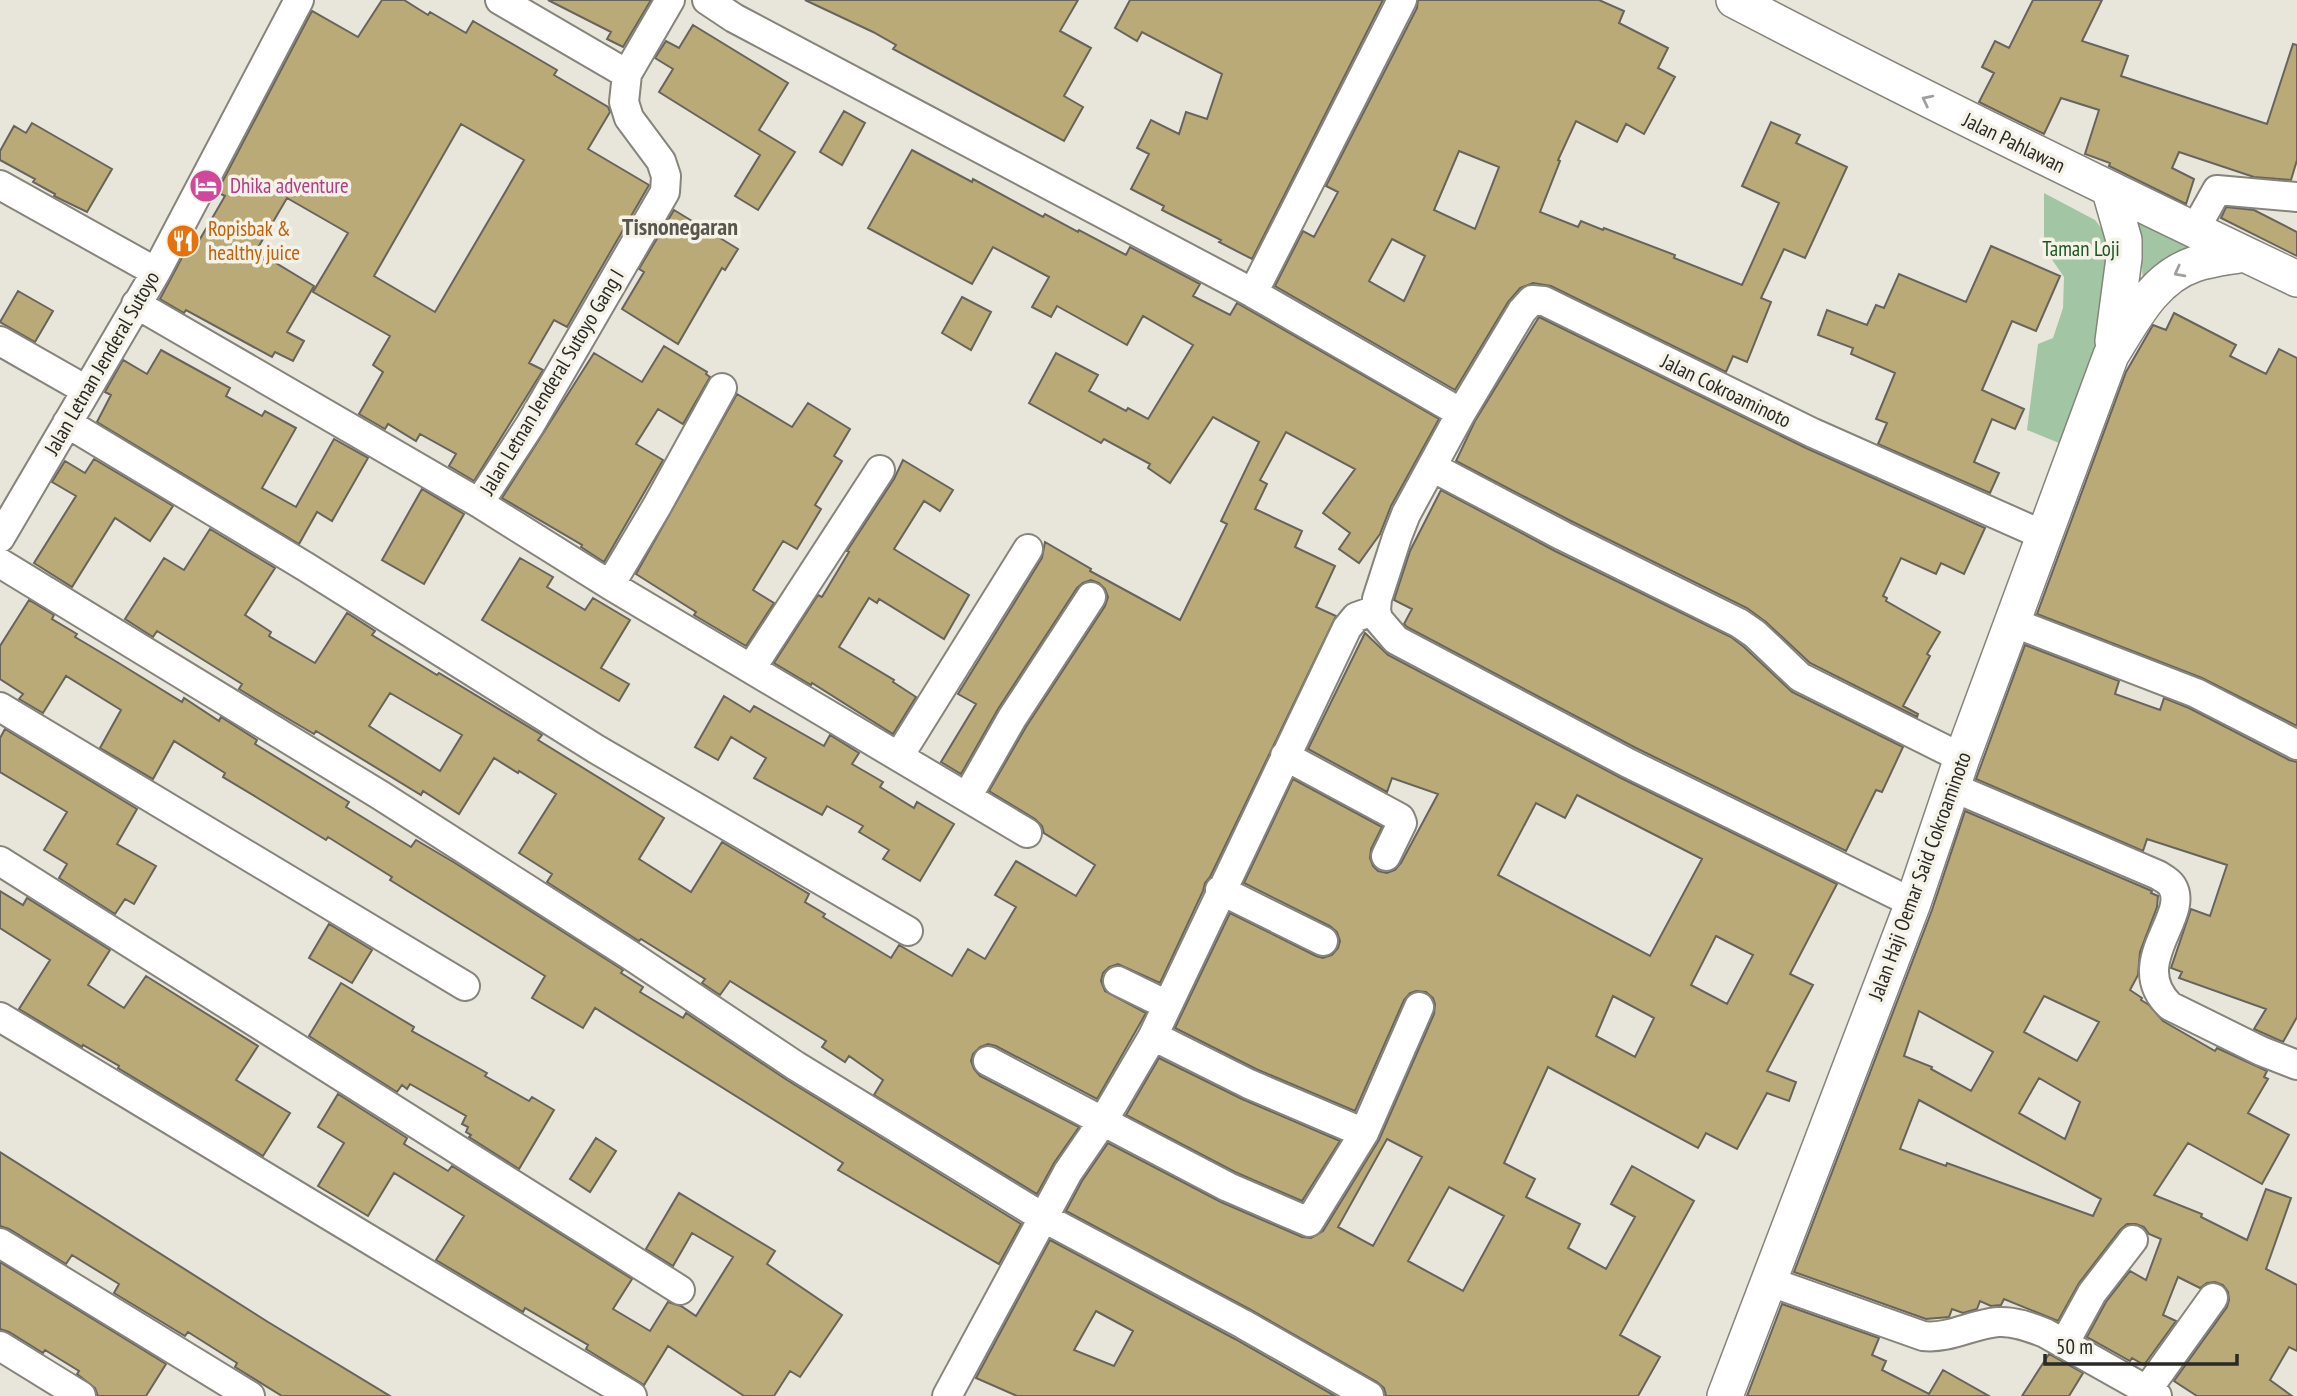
<svg xmlns="http://www.w3.org/2000/svg" width="2297" height="1396" font-family="'PT Sans Narrow',sans-serif">
<rect width="100%" height="100%" fill="#e8e5db"/>
<path fill="#a2c6a3" d="M2044,193L2095,220L2110,239L2101,351L2064,445L2027,430L2038,344L2053,338L2063,308L2064,277L2044,248Z
M2139,222L2192,247L2143,282Z"/>
<path fill="#baaa78" stroke="#67645c" stroke-width="2" fill-rule="evenodd" d="M382,0H404L428,15L430,12L466,33L473,21L557,70L554,75L608,107L610,112L588,149L649,185L567,327L554,320L529,363L543,370L474,481L449,466L456,454L420,434L416,441L388,424L385,429L359,414L383,372L373,365L390,336L313,292L348,233L287,198L256,251L314,286L287,332L304,341L293,361L275,352L272,357L186,310L184,313L160,299L194,235L200,239L225,196L217,192L312,11L358,37ZM461,124L524,160L435,312L374,276Z
M548,0H651L623,47L607,39L611,32Z
M805,0H1078L1060,31L1091,48L1064,96L1083,107L1064,141L893,49L896,45L873,32Z
M1130,0H1383L1252,259L1219,242L1221,240L1162,210L1164,206L1131,189L1149,154L1137,148L1151,120L1179,134L1186,112L1207,119L1222,74L1142,32L1137,41L1115,28Z
M1418,0H1599L1624,11L1619,23L1668,48L1658,68L1675,77L1644,134L1626,124L1617,142L1576,121L1558,160L1560,161L1540,212L1578,227L1581,221L1603,230L1604,228L1675,255L1674,258L1742,285L1779,203L1742,186L1771,122L1800,135L1796,143L1847,167L1805,258L1784,249L1761,298L1771,302L1747,362L1733,356L1726,372L1551,286L1533,283L1520,288L1508,302L1455,390L1275,286L1303,231L1314,237L1338,192L1326,186L1417,8ZM1459,151L1499,167L1475,229L1434,210ZM1392,239L1425,256L1404,301L1369,281Z
M2033,0H2102L2082,41L2128,56L2121,76L2267,124L2293,44L2297,45V160L2291,180L2254,177L2179,152L2172,168L2194,179L2186,204L2109,166L2110,163L2085,154L2099,110L2061,98L2044,134L1979,102L1994,73L1982,67L1995,41L2009,48Z
M693,25L788,83L759,130L795,152L758,210L735,196L760,155L659,92L673,69L655,58L666,41L679,48Z
M844,111L865,123L842,165L820,152Z
M32,123L112,169L87,212L54,196L55,194L33,182L35,179L0,160V151L14,126L26,133Z
M912,150L972,182L973,179L1043,217L1045,214L1078,232L1079,230L1126,255L1130,247L1200,284L1193,296L1230,315L1237,303L1439,419L1391,506L1380,534L1359,563L1339,549L1350,533L1323,513L1355,469L1286,432L1260,480L1267,484L1255,509L1302,531L1295,547L1335,566L1316,607L1336,616L1210,877L1205,883L1203,891L1160,983L1118,964L1109,967L1103,973L1101,981L1105,991L1146,1013L1097,1099L996,1046L988,1044L980,1047L973,1054L971,1061L974,1069L980,1076L1079,1127L1054,1163L1037,1194L874,1095L883,1080L849,1056L845,1062L822,1047L826,1041L730,981L720,995L702,983L705,979L641,939L639,941L547,882L552,874L519,853L556,794L519,771L518,773L494,758L459,814L423,791L421,795L316,731L314,734L275,711L239,689L242,684L157,631L153,637L125,619L164,558L184,570L210,529L275,568L245,615L271,632L269,636L315,663L347,613L375,631L372,635L437,675L439,673L542,735L538,740L664,818L639,859L691,892L722,842L809,894L805,902L825,914L823,917L891,958L899,945L952,976L968,949L985,959L1016,907L995,895L1016,861L1076,896L1095,865L1044,833L1042,826L1035,819L989,791L1026,727L1105,606L1108,597L1105,589L1099,583L1091,580L1083,583L1077,588L998,709L961,774L941,762L976,704L958,694L1042,558L1045,542L1091,569L1090,571L1180,620L1227,524L1221,521L1259,442L1213,417L1170,483L1148,468L1150,464L1104,439L1101,443L1029,403L1056,353L1098,375L1089,391L1126,411L1128,408L1148,419L1193,345L1143,316L1127,345L1057,306L1051,317L1032,307L1049,277L993,247L972,284L868,228ZM390,693L462,735L440,771L369,726Z
M2226,207L2254,210L2297,232V256L2221,218Z
M674,210L738,249L725,270L722,268L678,344L622,309L644,272L639,269Z
M1991,246L2060,276L2036,331L2012,321L1982,390L2024,409L2015,429L1992,419L1974,462L1999,473L1990,493L1878,444L1887,423L1876,419L1895,373L1851,354L1853,348L1818,335L1827,310L1867,325L1876,305L1884,308L1899,274L1966,302Z
M18,291L53,311L35,342L0,322Z
M962,297L991,312L971,350L942,333Z
M2174,313L2236,345L2230,356L2266,374L2279,349L2297,358V726L2202,678L2037,614L2126,372L2153,325L2166,330Z
M1539,317L1806,448L1985,528L1964,574L1941,563L1936,574L1901,558L1883,596L1887,598L1886,601L1940,632L1927,654L1930,656L1903,706L1918,714L1917,717L1810,663L1766,622L1747,608L1571,521L1456,461L1475,421Z
M664,346L707,372L706,374L710,377L683,424L658,409L636,444L663,460L604,562L581,547L582,545L502,498L594,353L642,382Z
M161,350L230,388L226,396L262,416L265,411L296,428L262,488L296,507L334,439L368,458L332,521L317,512L299,544L97,422L111,395L105,392L123,360L147,374Z
M737,394L792,427L808,403L850,429L834,456L842,461L815,505L821,509L797,549L783,541L753,590L774,603L746,646L694,615L696,612L636,574Z
M94,459L173,506L150,541L115,518L72,587L34,563L76,496L52,482L65,461L85,473Z
M903,460L953,490L940,511L924,501L894,549L969,595L944,639L879,599L877,603L869,598L839,647L894,680L893,682L916,697L893,734L812,683L811,685L774,663L818,595L822,597L849,552L847,551L894,479Z
M422,489L464,514L424,584L382,560Z
M1441,490L1555,551L1731,637L1744,647L1792,692L1903,747L1882,792L1876,790L1846,851L1636,748L1407,627L1404,624L1412,609L1394,600L1410,551Z
M520,558L553,577L547,587L585,610L593,598L630,620L601,668L629,684L619,701L482,620Z
M29,600L54,615L52,619L77,634L75,637L117,662L182,702L184,698L219,721L221,717L257,740L255,744L349,802L346,807L411,847L416,840L455,863L623,970L621,973L643,987L640,992L683,1018L686,1013L787,1080L1021,1224L999,1264L838,1170L843,1163L595,1008L583,1028L532,998L545,976L390,880L392,877L328,837L326,840L256,797L223,777L225,773L174,741L153,779L100,748L121,710L66,676L43,713L19,699L23,694L0,679V646Z
M1365,633L1388,655L1621,778L1837,884L1790,974L1813,985L1767,1071L1796,1082L1789,1101L1767,1093L1737,1149L1706,1133L1698,1148L1548,1067L1504,1163L1535,1179L1526,1197L1580,1224L1568,1248L1606,1269L1635,1217L1611,1204L1632,1166L1694,1201L1620,1335L1660,1357L1638,1396H1386L1384,1388L1377,1382L1251,1310L1066,1211L1082,1181L1108,1143L1221,1202L1302,1237L1311,1238L1323,1231L1379,1140L1434,1014L1435,1004L1433,998L1426,992L1416,991L1410,993L1404,1000L1355,1111L1256,1069L1175,1028L1230,913L1316,956L1323,958L1332,955L1338,948L1340,941L1337,932L1330,926L1244,883L1293,779L1382,827L1371,849L1370,858L1373,866L1378,871L1387,873L1395,870L1401,863L1438,794L1392,778L1387,792L1308,749ZM1577,795L1702,859L1650,956L1498,875L1536,803L1565,818ZM1716,936L1753,955L1727,1004L1691,985ZM1613,996L1654,1018L1635,1057L1596,1036ZM1387,1139L1422,1157L1373,1246L1338,1227ZM1449,1187L1504,1216L1463,1291L1408,1261Z
M2025,645L2119,681L2115,694L2160,710L2164,698L2189,708L2289,760L2297,762V1017L2283,1042L2254,1029L2266,1009L2179,978L2182,972L2171,968L2191,909L2210,916L2227,865L2147,839L2143,851L1976,779Z
M724,696L750,712L754,706L824,746L830,735L859,753L852,764L883,782L880,787L914,808L917,802L954,824L920,881L883,859L889,850L859,832L863,826L827,806L822,815L754,778L766,758L731,737L718,760L695,747Z
M5,729L137,809L117,844L156,866L134,904L125,899L115,914L59,878L67,864L44,850L67,812L0,772V738Z
M1965,811L2152,891L2151,893L2158,896L2157,907L2140,952L2138,975L2130,990L2142,998L2141,1000L2149,1005L2163,1021L2215,1051L2217,1048L2267,1071L2264,1077L2268,1079L2248,1113L2289,1135L2262,1184L2188,1143L2154,1195L2202,1214L2201,1217L2247,1240L2266,1189L2291,1198L2266,1269L2297,1285V1351L2289,1347L2270,1380L2292,1396H2197L2174,1381L2227,1307L2229,1300L2228,1292L2223,1285L2215,1282L2207,1283L2200,1288L2178,1277L2163,1315L2176,1321L2144,1365L2132,1358L2130,1361L2087,1337L2106,1302L2130,1271L2146,1280L2161,1239L2149,1234L2144,1227L2136,1224H2127L2120,1230L2079,1283L2058,1321L2004,1299L2001,1305L1991,1306L1980,1301L1977,1309L1963,1313L1952,1309L1949,1317L1926,1319L1794,1272L1932,910ZM2044,996L2099,1022L2077,1061L2024,1032ZM1919,1011L1993,1052L1971,1091L1931,1069L1932,1067L1904,1056ZM2039,1078L2080,1102L2065,1139L2019,1113ZM1919,1100L2101,1199L2093,1216L1947,1163L1946,1166L1900,1149Z
M0,891L23,905L27,898L110,950L88,985L124,1008L146,976L258,1046L236,1080L290,1113L263,1156L118,1068L119,1066L83,1045L82,1047L19,1009L50,960L0,928Z
M329,924L372,950L352,983L309,958Z
M341,983L414,1027L412,1031L487,1073L485,1076L529,1101L532,1097L554,1110L519,1169L469,1137L471,1135L466,1132L468,1127L462,1124L466,1116L410,1084L407,1089L402,1085L397,1092L309,1036Z
M1159,1058L1242,1099L1340,1141L1302,1201L1235,1172L1126,1115Z
M338,1094L407,1138L404,1144L448,1171L452,1166L632,1279L613,1309L650,1331L668,1302L681,1306L696,1316L733,1257L692,1233L673,1266L646,1249L679,1193L775,1251L767,1264L842,1315L800,1377L790,1371L774,1396H744L668,1346L644,1385L586,1349L588,1345L525,1308L523,1312L436,1260L464,1216L438,1200L394,1173L368,1216L318,1186L344,1143L318,1127Z
M596,1138L616,1151L590,1192L570,1179Z
M0,1152L268,1322L390,1396H282L235,1367L237,1363L188,1332L185,1336L114,1293L119,1284L72,1255L66,1264L9,1229L0,1226Z
M1050,1240L1235,1339L1335,1396H1017L976,1378ZM1096,1311L1133,1331L1114,1366L1074,1350Z
M0,1262L166,1364L146,1396H98L95,1388L77,1374L79,1371L45,1350L43,1353L9,1332L0,1329Z
M1782,1304L1879,1338L1872,1355L1886,1361L1882,1370L1929,1394L1943,1370L1989,1396H1747Z
M2049,1354L2083,1373L2069,1396H2022Z"/>
<g fill="none" stroke-linecap="round" stroke-linejoin="round">
<defs>
<path id="minor" d="M500,0L627,74
M707,0L734,18L1253,293L1402,0
M0,185L156,272
M2194,231L2217,190L2297,197
M1253,293L1461,413
M136,304L479,503L610,585L1027,833
M0,341L86,390
M67,423L306,567L596,749L908,931
M1432,467L1563,536L1739,623L1755,634L1800,677L1962,758
M479,503L530,425L665,192L666,176L661,161L629,118L624,102L627,74L670,0
M0,538L156,272L299,0
M0,563L380,795L630,955L796,1066L1044,1218L1243,1324L1369,1396
M610,585L657,506L722,388
M2012,622L2196,693L2297,745
M752,667L880,470
M0,707L465,986
M899,756L1028,549
M1285,756L1400,818L1402,823L1386,856
M1952,787L2158,875C2163,878 2169,881 2172,886C2191,916 2125,963 2170,1006L2261,1051L2297,1065
M967,797L1012,718L1091,597
M0,861L680,1290
M1220,890L1323,941
M1913,903L1628,763L1396,640L1378,619L1376,610L1377,599L1397,537L1406,514L1461,413L1522,311L1532,300L1544,301L1813,433L2043,535
M1118,981L1167,1005
M0,1017C211,1143 420,1272 632,1396
M1153,1036L1249,1084L1364,1133
M988,1061L1228,1187L1309,1222L1364,1133L1419,1007
M0,1243L250,1396
M1768,1281L1923,1336C1950,1339 1972,1324 1998,1322C2014,1321 2030,1327 2045,1333L2157,1396
M2064,1344L2092,1293L2133,1240
M0,1346L81,1396
M2147,1390L2213,1298
M947,1396L1068,1172L1103,1121L1153,1036L1347,628L1356,617L1376,610"/>
<path id="major" d="M1734,0C1920,97 2108,189 2297,279
M2110,191L2124,240V258L2113,341
M1725,1396L1913,903L1962,758L2111,355C2133,320 2153,278 2195,264C2210,259 2228,257 2244,254"/>
</defs>
<use href="#minor" stroke="#86847b" stroke-width="32"/>
<use href="#major" stroke="#86847b" stroke-width="38"/>
<use href="#minor" stroke="#fff" stroke-width="28"/>
<use href="#major" stroke="#fff" stroke-width="35"/>
</g>
<defs><path id="oneway-chevron" d="M-2-3.5L2.5 0L-2 3.5" fill="none" stroke-width="1.6" stroke-linecap="round" stroke-linejoin="round" transform="scale(1.75)"/></defs>
<g stroke="#9f9f9d">
<use href="#oneway-chevron" transform="translate(1927 100) rotate(-153)"/>
<use href="#oneway-chevron" transform="translate(2179 272) rotate(152)"/>
</g>
<defs>
<symbol id="hotel-disc" viewBox="-11 -11 22 22"><circle r="9.5" fill="#d1479c" stroke="#f5f2e8"/><path d="M-6-4.5h1.5V1H6V5H4.5V3h-9V5H-6ZM-4 0a1.8 1.8 0 1 1 3.6 0ZM.5 0V-2.5h3Q6-2.5 6 0Z" fill="#fff"/></symbol>
<symbol id="restaurant-disc" viewBox="-11 -11 22 22"><circle r="9.5" fill="#e8710a" stroke="#f5f2e8"/><path d="M-5-6h1v4h1v-4h1v4h1v-4h1v5L-1.5 .5V6h-2V.5L-5-1ZM5-6V6H3V1.5H1.5Q1.5-4 5-6Z" fill="#fff"/></symbol>
</defs>
<g fill-rule="evenodd">
<use href="#hotel-disc" x="187" y="167" width="38" height="38"/>
<use href="#restaurant-disc" x="164" y="222" width="38" height="38"/>
</g>
<g text-anchor="middle" stroke-width="7" stroke-linejoin="round" paint-order="stroke">
<g font-size="21" fill="#2a2926" stroke="#f5f2e8">
<text transform="translate(2014 143) rotate(26)" y="7">Jalan Pahlawan</text>
<text transform="translate(102 363) rotate(-60)" y="7">Jalan Letnan Jenderal Sutoyo</text>
<text transform="translate(552 382) rotate(-59)" y="7">Jalan Letnan Jenderal Sutoyo Gang I</text>
<text transform="translate(1726 391) rotate(26)" y="7">Jalan Cokroaminoto</text>
<text transform="translate(1920 876) rotate(-70)" y="7">Jalan Haji Oemar Said Cokroaminoto</text>
</g>
<g font-size="21" fill="#b23c85" stroke="#f5f2e8" text-anchor="start">
<text x="230" y="193">Dhika adventure</text>
</g>
<g font-size="21" fill="#c56008" stroke="#f5f2e8" text-anchor="start">
<text x="208" y="236">Ropisbak &amp;<tspan x="208" dy="24">healthy juice</tspan></text>
</g>
<g font-size="21" fill="#1c5625" stroke="#f5f2e8">
<text x="2081" y="256">Taman Loji</text>
</g>
<g font-size="24" font-weight="bold" fill="#58554d" stroke="#f5f2e8">
<text x="680" y="235">Tisnonegaran</text>
</g>
</g>
<path d="M2045 1354v10h192v-10" fill="none" stroke="#2a2926" stroke-width="3.5"/>
<text x="2056" y="1354" font-size="21" fill="#2a2926" stroke="#f5f2e8" stroke-width="5" paint-order="stroke">50 m</text>
</svg>
